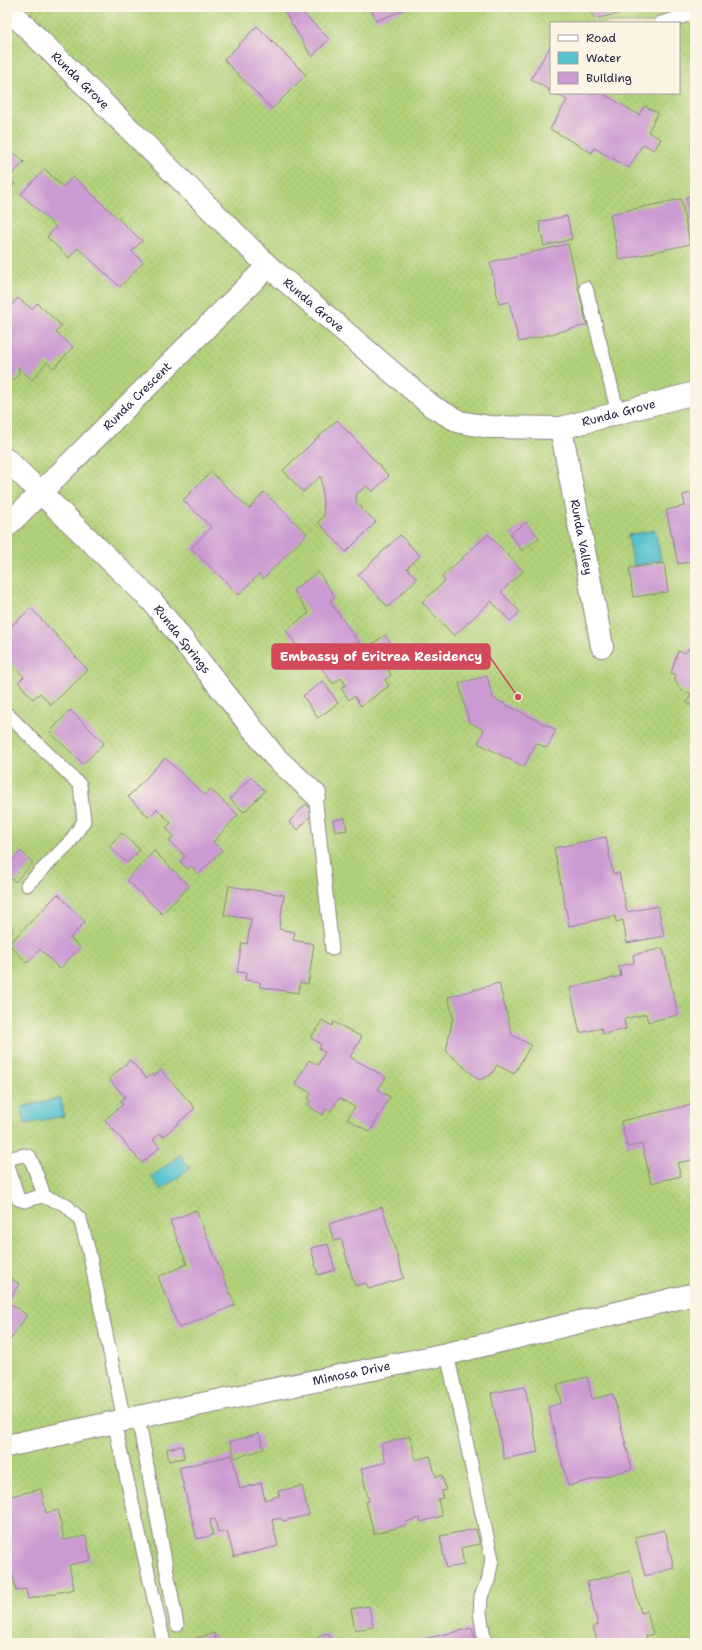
<svg xmlns="http://www.w3.org/2000/svg" width="702" height="1650" font-family="'Shantell Sans',sans-serif">
<defs>
<pattern id="grass-dots" width="8" height="8" patternUnits="userSpaceOnUse"><rect width="8" height="8" fill="#b1d279"/><path d="M2 2h.1M6 6h.1" fill="none" stroke="#98b46a" stroke-width="1.8" stroke-linecap="round"/></pattern>
</defs>
<rect width="100%" height="100%" fill="#fcf5e5"/>
<filter id="ink" filterUnits="userSpaceOnUse"><feTurbulence type="fractalNoise" baseFrequency=".025" numOctaves="2"/><feDisplacementMap in="SourceGraphic" scale="8" xChannelSelector="R" yChannelSelector="G"/><feConvolveMatrix kernelMatrix="1 2 1 2 8 2 1 2 1" color-interpolation-filters="sRGB"/></filter>
<filter id="wash" filterUnits="userSpaceOnUse"><feTurbulence type="fractalNoise" baseFrequency=".012" numOctaves="4" result="noise"/><feDisplacementMap in="SourceGraphic" scale="16" xChannelSelector="R" yChannelSelector="G"/><feGaussianBlur stdDeviation="0.9" result="paint"/><feColorMatrix in="noise" values="0 0 0 0 0 0 0 0 0 0 0 0 0 0 0 0 0 1.4 0 .05"/><feComposite in="paint" operator="in"/></filter>
<g filter="url(#wash)">
<rect width="100%" height="100%" fill="#f4e6cb"/>
<path fill="url(#grass-dots)" stroke="#6a7a5a" fill-rule="evenodd" d="M7,7H695V1643H7ZM551,23H679V93H551Z"/>
<path fill="#56c2cf" stroke="#3c7285" d="M655,530L661,560L634,566L628,535Z
M61,1098L64,1116L25,1124L21,1107Z
M180,1155L190,1168L161,1190L151,1177Z"/>
<g id="blocks">
<path fill="#cc9ad2" d="M285,7H297L329,39L312,57L284,11Z
M370,7H411L376,21Z
M591,7H633L634,10L594,19Z
M257,26L306,75L272,109L224,60Z
M551,45V91L531,79Z
M555,93H602L639,115L644,106L658,113L648,132L661,139L654,150L643,144L629,168L594,148L592,153L550,129L567,100Z
M7,145L24,162L9,178L15,184L7,192Z
M45,169L63,187L73,176L142,241L132,251L143,262L120,287L78,248L69,258L47,237L56,227L21,194Z
M695,195V228H693L686,197Z
M681,199L690,244L619,260L610,214Z
M567,216L572,239L544,246L539,222Z
M568,244L587,325L519,342L509,302L499,304L490,262Z
M18,298L32,309L37,303L62,326L56,332L73,347L54,368L47,362L32,380L18,367L19,373L15,379L7,382V310Z
M337,420L389,476L372,492L367,486L356,494L357,503L376,522L346,552L318,522L324,516L321,476L303,492L283,470Z
M211,472L249,509L264,492L307,534L263,579L259,574L239,595L191,548L211,527L183,500Z
M695,492V568H694L693,561L678,564L666,510L685,506L683,495Z
M526,522L539,538L522,551L510,534Z
M488,534L523,571L501,592L520,612L510,621L491,601L454,636L422,602L445,581L442,577Z
M400,535L420,556L407,568L417,579L388,607L358,575Z
M664,563L668,592L633,597L629,568Z
M318,572L335,597L330,601L364,650L385,635L403,661L388,671L391,675L385,680L389,686L361,706L354,696L349,700L341,688L346,685L341,678L333,684L310,651L304,656L286,630L309,613L293,590Z
M31,608L88,670L51,705L40,693L33,699L18,682L24,677L7,658V630Z
M695,641V707L687,703L691,694L681,690L675,681V674L671,673L678,651L685,653Z
M487,676L493,698L556,730L547,748L536,743L524,767L478,743L484,730L469,722L459,683Z
M323,681L338,703L318,718L303,696Z
M70,710L104,743L83,764L50,732Z
M165,758L205,795L210,789L238,815L213,842L222,850L199,874L191,866L188,869L180,862L185,856L169,841L174,836L166,828L171,823L157,809L149,817L128,797Z
M251,777L265,791L244,812L230,799Z
M306,804L314,812L298,830L289,822Z
M345,818L347,830L335,832L333,820Z
M122,833L140,850L127,863L109,846Z
M606,837L613,874L619,873L627,912L658,906L664,936L627,943L623,920L616,922L615,916L569,926L554,848Z
M21,851L33,863L15,882L7,874V865Z
M154,851L189,886L162,914L127,880Z
M229,886L284,895L279,929L295,932L293,940L314,944L308,984L300,982L298,993L260,987V982L245,980L246,973L237,972L242,943L247,944L251,919L224,915Z
M58,894L85,922L70,938L80,947L60,969L40,949L27,963L9,944Z
M663,948L678,1015L648,1022L646,1014L624,1019L626,1029L603,1034L601,1028L580,1033L570,988L621,976L619,966L634,963L633,955Z
M499,983L512,1035L531,1045L514,1074L497,1065L491,1075L479,1080L446,1051L453,1017L448,997Z
M322,1020L332,1026L334,1022L362,1037L350,1057L386,1077L378,1090L390,1097L370,1132L347,1119L355,1107L339,1098L330,1112L326,1109L323,1115L308,1106L310,1101L308,1099L311,1093L295,1084L309,1060L318,1065L325,1052L319,1049L321,1044L311,1038Z
M130,1060L146,1078L152,1074L154,1076L161,1070L195,1108L163,1137L160,1133L153,1140L160,1147L142,1163L105,1120L123,1104L120,1101L125,1097L109,1079Z
M695,1104V1172L692,1160L677,1163L681,1176L651,1183L642,1144L627,1147L621,1121Z
M382,1207L404,1278L369,1289L366,1283L355,1286L341,1239L334,1241L329,1224Z
M196,1210L235,1305L179,1328L158,1277L187,1264L170,1221Z
M328,1244L335,1270L318,1275L311,1248Z
M7,1276L19,1284L8,1302L27,1315L11,1339L7,1336Z
M587,1377L592,1399L613,1394L632,1469L568,1486L548,1407L561,1403L557,1384Z
M525,1387L538,1452L504,1459L491,1393Z
M259,1433L264,1449L235,1458L230,1442Z
M410,1436L416,1460L430,1456L436,1477L442,1475L446,1490L442,1491L443,1498L438,1499L442,1516L421,1522L420,1518L406,1522L407,1525L374,1534L366,1502L369,1501L361,1469L386,1462L381,1444Z
M182,1446L184,1458L169,1461L167,1449Z
M232,1455L240,1489L261,1483L265,1500L279,1496L278,1491L302,1486L309,1515L283,1521L281,1518L272,1520L278,1546L234,1557L227,1531L218,1533L215,1519L210,1520L213,1535L197,1539L179,1468Z
M41,1489L46,1513L58,1510L64,1540L86,1536L91,1560L69,1565L74,1589L28,1599L26,1589L16,1591L11,1567L7,1568V1497Z
M476,1529L480,1544L461,1548L464,1565L446,1568L440,1536Z
M665,1530L674,1568L645,1576L635,1537Z
M630,1571L641,1613L647,1611L653,1634L646,1636L648,1643H598L593,1627L598,1625L587,1582Z
M369,1606L373,1627L355,1630L351,1609Z
M472,1628L476,1643H412L411,1642Z
M214,1633L217,1643H194L193,1639Z
M329,1633L332,1643H320L318,1636Z"/>
</g>
</g>
<g filter="url(#ink)">
<use href="#blocks" fill-opacity="0" stroke="#8b8483" stroke-width="1"/>
<g fill="none" stroke-linecap="round" stroke-linejoin="round">
<defs>
<path id="service" d="M661,23L695,13
M586,288L618,413
M7,714L80,785L84,821L70,842L27,885
M315,794L332,949
M41,1196L43,1193L42,1189L30,1157L24,1155L11,1158L8,1165L18,1199L25,1201L41,1196L65,1204L80,1219L89,1252L124,1420
M447,1354L492,1559L488,1581L481,1596L480,1613L485,1643
M138,1417L177,1625
M114,1422L164,1643"/>
<g id="minor">
<path id="s1" d="M7,8L268,266L433,407L460,422L489,427L561,428L695,393"/>
<path id="s2" d="M561,428L602,646"/>
<path id="s3" d="M7,460L152,601L275,757L315,794"/>
<path id="s4" d="M7,526L268,266"/>
<path id="s5" d="M7,1446L138,1417L447,1354L695,1294"/>
</g>
</defs>
<use href="#service" stroke="#8b8483" stroke-width="15"/>
<use href="#minor" stroke="#8b8483" stroke-width="24"/>
<use href="#service" stroke="#fff" stroke-width="13"/>
<use href="#minor" stroke="#fff" stroke-width="22"/>
</g>
</g>
<g text-anchor="middle" stroke-width="3" stroke-linejoin="round" paint-order="stroke">
<g font-size="12" fill="#22223b" stroke="#fcf5e5">
<text dy="4" stroke="none"><textPath href="#s1" startOffset="103">Runda Grove</textPath></text>
<text dy="4" stroke="none"><textPath href="#s1" startOffset="427">Runda Grove</textPath></text>
<text dy="4" stroke="none"><textPath href="#s4" startOffset="184">Runda Crescent</textPath></text>
<text dy="4" stroke="none"><textPath href="#s1" startOffset="776">Runda Grove</textPath></text>
<text dy="4" stroke="none"><textPath href="#s2" startOffset="111">Runda Valley</textPath></text>
<text dy="4" stroke="none"><textPath href="#s3" startOffset="251">Runda Springs</textPath></text>
<text dy="4" stroke="none"><textPath href="#s5" startOffset="352">Mimosa Drive</textPath></text>
</g>
</g>
<path fill="none" stroke="#d1495b" stroke-width="1.5" d="M518 697L490 657"/>
<circle fill="#d1495b" stroke="#fcf5e5" stroke-width="1.5" cx="518" cy="697" r="4"/>
<rect fill="#d1495b" stroke="#d1495b" stroke-width="1.5" x="272" y="644" width="218" height="25" rx="4"/>
<g font-size="13" text-anchor="middle" font-weight="bold" fill="#fff">
<text x="381" y="661">Embassy of Eritrea Residency</text>
</g>
<rect width="702" height="1650" fill="none" stroke="#fcf5e5" stroke-width="24"/>
<rect x="550" y="22" width="130" height="72" fill="#fcf5e5" stroke="#a5a1a1"/>
<rect x="558" y="35" width="20" height="6" fill="#ffffff" stroke="#a5a1a1"/>
<text x="586" y="42" font-size="12" fill="#22223b">Road</text>
<rect x="558" y="52" width="20" height="12" fill="#56c2cf" stroke="#a5a1a1"/>
<text x="586" y="62" font-size="12" fill="#22223b">Water</text>
<rect x="558" y="72" width="20" height="12" fill="#cc9ad2" stroke="#a5a1a1"/>
<text x="586" y="82" font-size="12" fill="#22223b">Building</text>
</svg>
